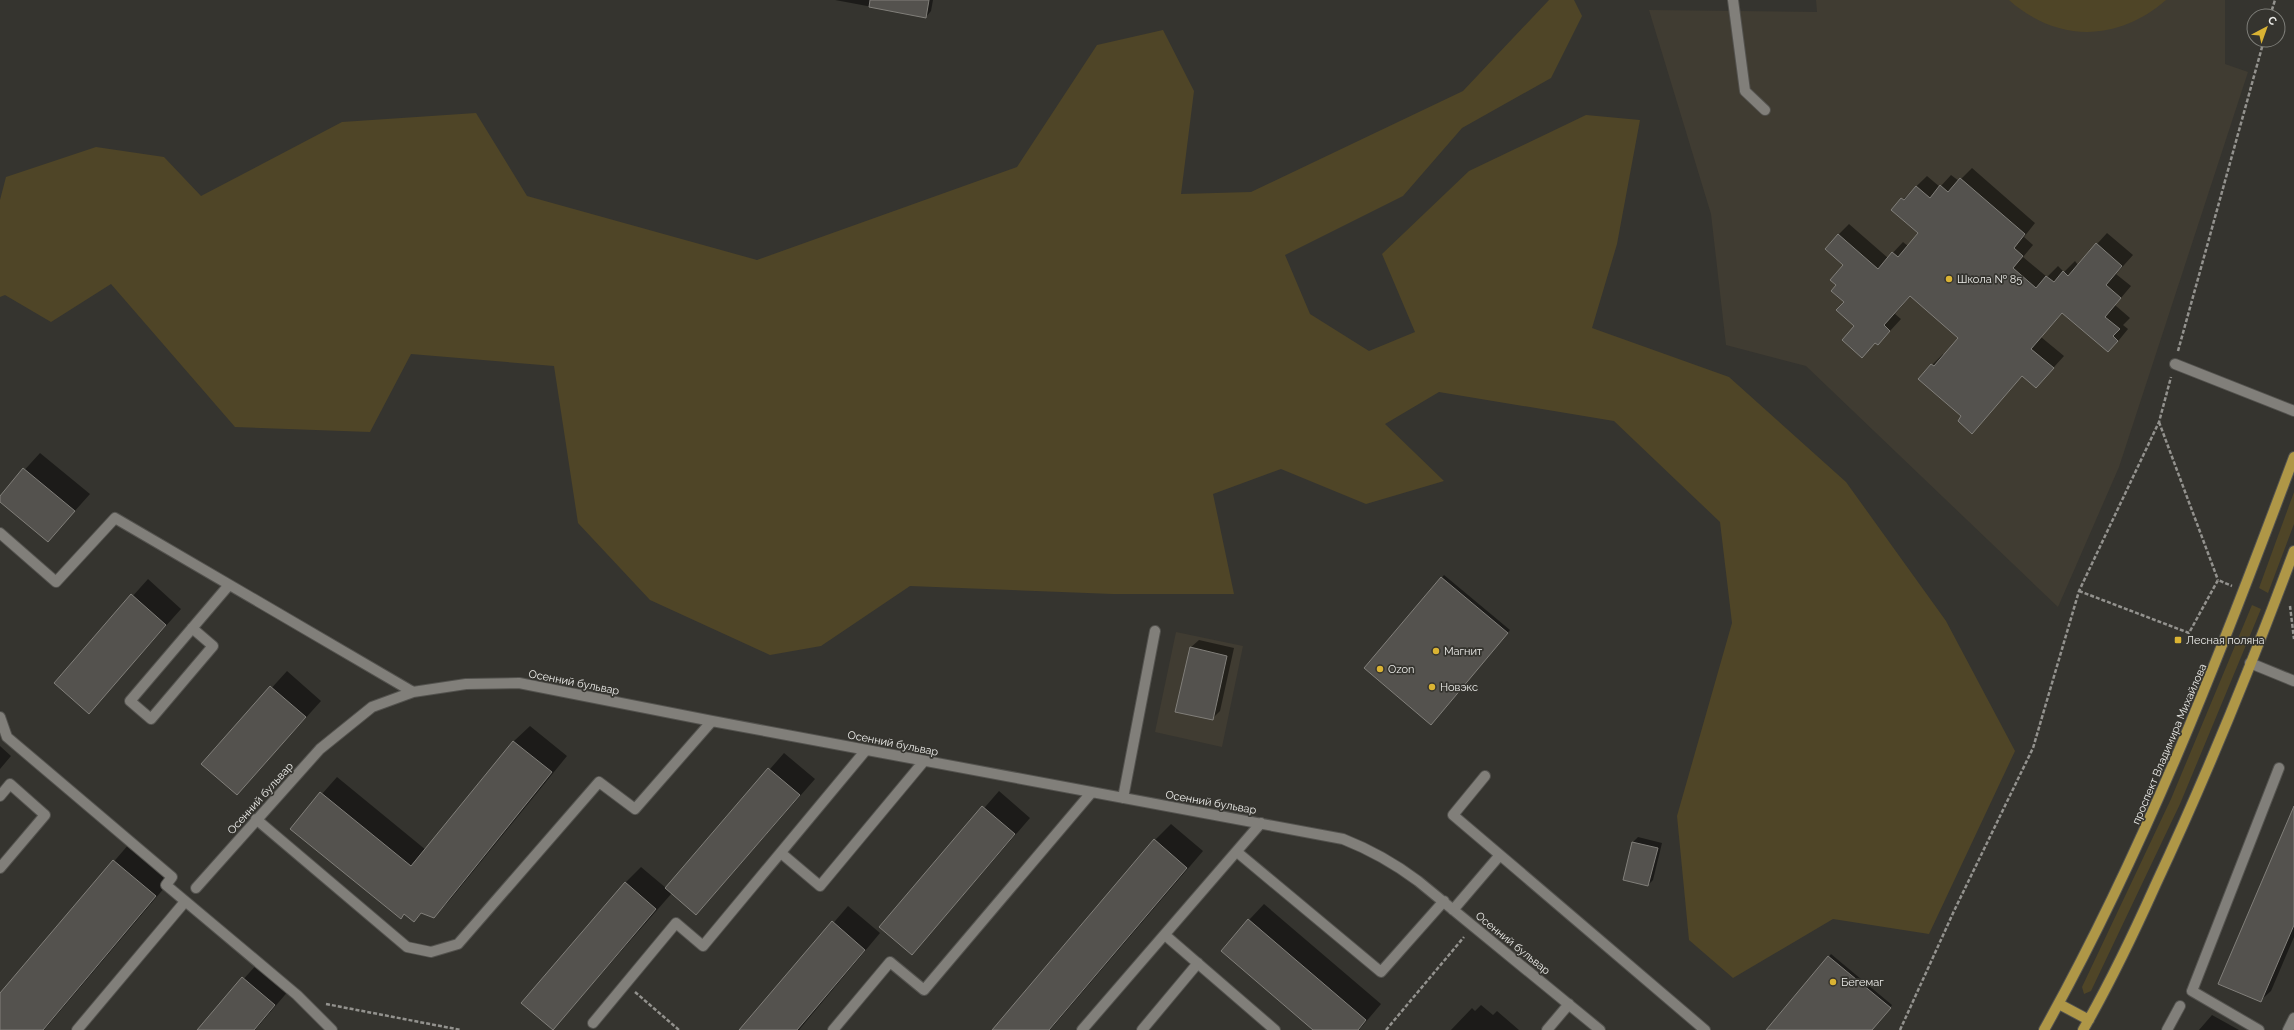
<svg xmlns="http://www.w3.org/2000/svg" width="2294" height="1030" font-family="Raleway,sans-serif">
<rect width="100%" height="100%" fill="#35342f"/>
<path fill="#403c32" d="M1816,0H2225V64L2248,72L2119,467L2058,607L1806,366L1726,345L1711,214L1649,10L1817,12Z
M1176,632L1243,646L1222,747L1155,732Z"/>
<path fill="#4f4527" d="M1549,0H1574L1582,16L1551,78L1462,128L1403,196L1285,255L1310,314L1369,351L1415,332L1382,254L1469,171L1586,115L1640,120L1617,244L1592,328L1729,377L1846,482L1946,621L2015,751L1929,934L1833,919L1733,978L1689,940L1677,816L1732,623L1720,522L1614,421L1439,392L1385,424L1444,481L1366,504L1281,469L1213,494L1234,594H1113L910,586L821,646L770,655L650,600L578,523L554,366L411,354L370,432L235,427L111,284L51,322L5,295L0,297V200L6,177L96,147L164,157L201,196L342,122L476,113L527,196L757,260L1017,167L1097,45L1163,30L1194,91L1181,194L1251,192L1463,91Z
M2009,0H2166C2118,42 2057,43 2009,0Z
M2294,492V524L2268,593L2259,588Z
M2252,605L2261,609L2180,804L2091,991L2084,994L2082,987L2171,799Z"/>
<path fill="#0007" d="M835,0H933L931,11L926,17Z
M1972,168L2035,223L2024,237L2033,245L2023,257L2047,277L2058,266L2064,272L2075,261L2078,265L2107,233L2133,255L2116,274L2131,286L2115,305L2130,318L2123,325L2128,329L2119,340L2108,351L2063,312L2041,337L2064,356L2036,387L2023,375L1972,432L1932,365L1943,354L1945,356L1960,338L1911,295L1895,314L1901,319L1878,344L1876,342L1862,356L1856,325L1837,285L1844,265L1838,235L1849,224L1888,258L1903,242L1908,246L1919,233L1892,210L1927,176L1940,187L1951,175L1959,181Z
M40,453L90,494L48,541L0,500V497Z
M1444,575L1510,630L1433,721L1366,668Z
M148,579L181,609L89,712L55,683Z
M1199,640L1234,648L1220,711L1212,719L1190,648Z
M287,671L321,701L237,794L203,764Z
M530,726L567,756L449,901L433,917L422,912L414,921L405,914L400,918L291,829L337,777L426,850L514,741Z
M0,746L11,756L0,769Z
M784,753L815,779L696,914L672,893L553,1029L625,883L641,867L666,888Z
M999,791L1030,818L912,954L881,927Z
M2294,809V937L2271,991L2260,1001Z
M1171,824L1203,851L1050,1030H993L1155,840Z
M1638,837L1662,843L1653,880L1648,885L1633,842Z
M129,844L171,880L44,1030H0V994Z
M1264,904L1381,1004L1359,1030H1314L1249,920Z
M848,906L880,933L799,1030H741Z
M1831,954L1892,1005L1871,1030H1773L1770,1027Z
M259,962L290,989L255,1030H198Z
M1481,1005L1493,1015L1497,1011L1519,1030H1451L1472,1008L1475,1011Z
M2212,1015L2239,1030H2199Z"/>
<path fill="#54524e" stroke="#817f7a" d="M870,0H929L926,18L869,7Z
M1960,178L2025,234L2014,248L2023,256L2013,268L2036,288L2046,276L2054,282L2063,271L2068,276L2096,243L2122,266L2106,285L2121,298L2105,317L2120,329L2113,336L2118,341L2108,352L2062,313L2031,349L2054,368L2036,388L2022,376L1972,434L1958,421L1961,416L1918,379L1931,364L1934,366L1958,338L1910,296L1884,325L1890,331L1878,345L1875,343L1862,358L1842,340L1854,326L1836,310L1844,302L1831,291L1836,285L1830,280L1843,265L1825,249L1838,234L1878,269L1892,252L1898,257L1918,233L1891,210L1901,198L1904,200L1916,186L1930,198L1940,185L1948,192Z
M23,468L75,511L48,542L0,502V496Z
M1441,577L1508,633L1431,725L1364,668Z
M131,594L166,625L89,714L54,683Z
M1190,647L1227,656L1213,720L1175,712Z
M270,686L306,717L237,795L201,764Z
M513,741L552,772L434,918L421,913L414,922L404,914L401,919L290,829L320,792L411,866Z
M768,768L800,795L696,915L665,888Z
M982,806L1015,834L912,955L879,927Z
M2294,806V925L2261,1002L2218,984Z
M1154,839L1187,868L1049,1030H992Z
M1632,842L1658,848L1648,886L1623,880Z
M113,860L156,896L43,1030H0V993Z
M625,882L656,909L553,1030L521,1003Z
M1248,919L1366,1020L1358,1030H1313L1221,951Z
M832,921L865,950L797,1030H739Z
M1828,956L1891,1008L1872,1030H1766Z
M242,977L275,1005L254,1030H197Z"/>
<g fill="none" stroke-linecap="round" stroke-linejoin="round">
<defs>
<path id="minor" d="M1733,0L1745,91L1765,110
M2175,364L2294,411
M0,533L56,582L115,518L413,692
M192,628L213,646L151,719L130,701L229,585
M2250,663L2294,681
M0,717L7,737L172,877L166,885L297,995L332,1030
M1485,776L1453,815L1500,855
M0,796L10,784L45,815L0,868
M1123,798L1155,631
M256,819L407,947L431,952L458,944L599,782L635,809L712,721
M1237,852L1381,972L1444,901
M781,853L820,886L924,761
M196,888L320,749L372,707L413,692L466,684L519,683L712,721L1343,839C1371,850 1394,863 1418,881L1600,1030
M1453,910L1500,855L1705,1030
M1165,935L1275,1030
M593,1023L676,923L703,946L866,750
M77,1030L183,904
M833,1030L890,962L924,990L1091,793
M1082,1030L1261,823
M1142,1030L1198,963
M1547,1030L1569,1004
M2167,1030L2180,1006
M2259,1030L2192,991L2279,768
M2288,1030L2294,1018"/>
<path id="major" d="M2059,1004L2089,1020
M2044,1030C2146,847 2221,653 2294,457
M2083,1030C2110,983 2133,935 2155,886C2206,777 2252,664 2294,551"/>
</defs>
<use href="#minor" stroke="#53524e" stroke-width="12"/>
<use href="#major" stroke="#53524e" stroke-width="12"/>
<path stroke="#93928e" stroke-width="2.5" stroke-dasharray="4 2" stroke-linecap="butt" d="M2270,16L2275,0
M2178,351L2264,40
M2159,422L2218,580
M2079,591L2189,633L2218,580L2232,586
M2290,606L2294,639
M635,992L679,1030
M326,1004L461,1030
M1386,1030L1464,937
M1900,1030L1954,911L2033,748L2079,591L2159,422L2171,377"/>
<use href="#minor" stroke="#817f7a" stroke-width="10"/>
<use href="#major" stroke="#af9747" stroke-width="10"/>
</g>
<g fill="#dab333" stroke="#35342f" stroke-width="1.5">
<circle cx="1949" cy="279" r="4"/>
<rect x="2174" y="636" width="8" height="8" rx="2"/>
<circle cx="1436" cy="651" r="4"/>
<circle cx="1380" cy="669" r="4"/>
<circle cx="1432" cy="687" r="4"/>
<circle cx="1833" cy="982" r="4"/>
</g>
<g text-anchor="middle" stroke-width="3.5" stroke-linejoin="round" paint-order="stroke">
<g font-size="11" fill="#ecece9" stroke="#35342f" text-anchor="start">
<text x="1957" y="283">Школа № 85</text>
<text x="2186" y="644">Лесная поляна</text>
<text x="1444" y="655">Магнит</text>
<text x="1388" y="673">Ozon</text>
<text x="1440" y="691">Новэкс</text>
<text x="1841" y="986">Бегемаг</text>
</g>
<g font-size="11" fill="#ecece9" stroke="#35342f">
<text transform="translate(574 682) rotate(11)" y="4">Осенний бульвар</text>
<text transform="translate(893 743) rotate(11)" y="4">Осенний бульвар</text>
<text transform="translate(2169 744) rotate(-67)" y="4">проспект Владимира Михайлова</text>
<text transform="translate(260 798) rotate(-48)" y="4">Осенний бульвар</text>
<text transform="translate(1211 802) rotate(10)" y="4">Осенний бульвар</text>
<text transform="translate(1513 943) rotate(39)" y="4">Осенний бульвар</text>
</g>
</g>
<g transform="translate(2266 28) rotate(41)"><circle r="19" fill="#35342f" stroke="#7e7e79"/>
<path d="M0-3L7 15L0 10L-7 15Z" fill="#dab333"/>
<text y="-6" font-size="11" font-weight="bold" text-anchor="middle" fill="#ecece9">С</text>
</g>
</svg>
